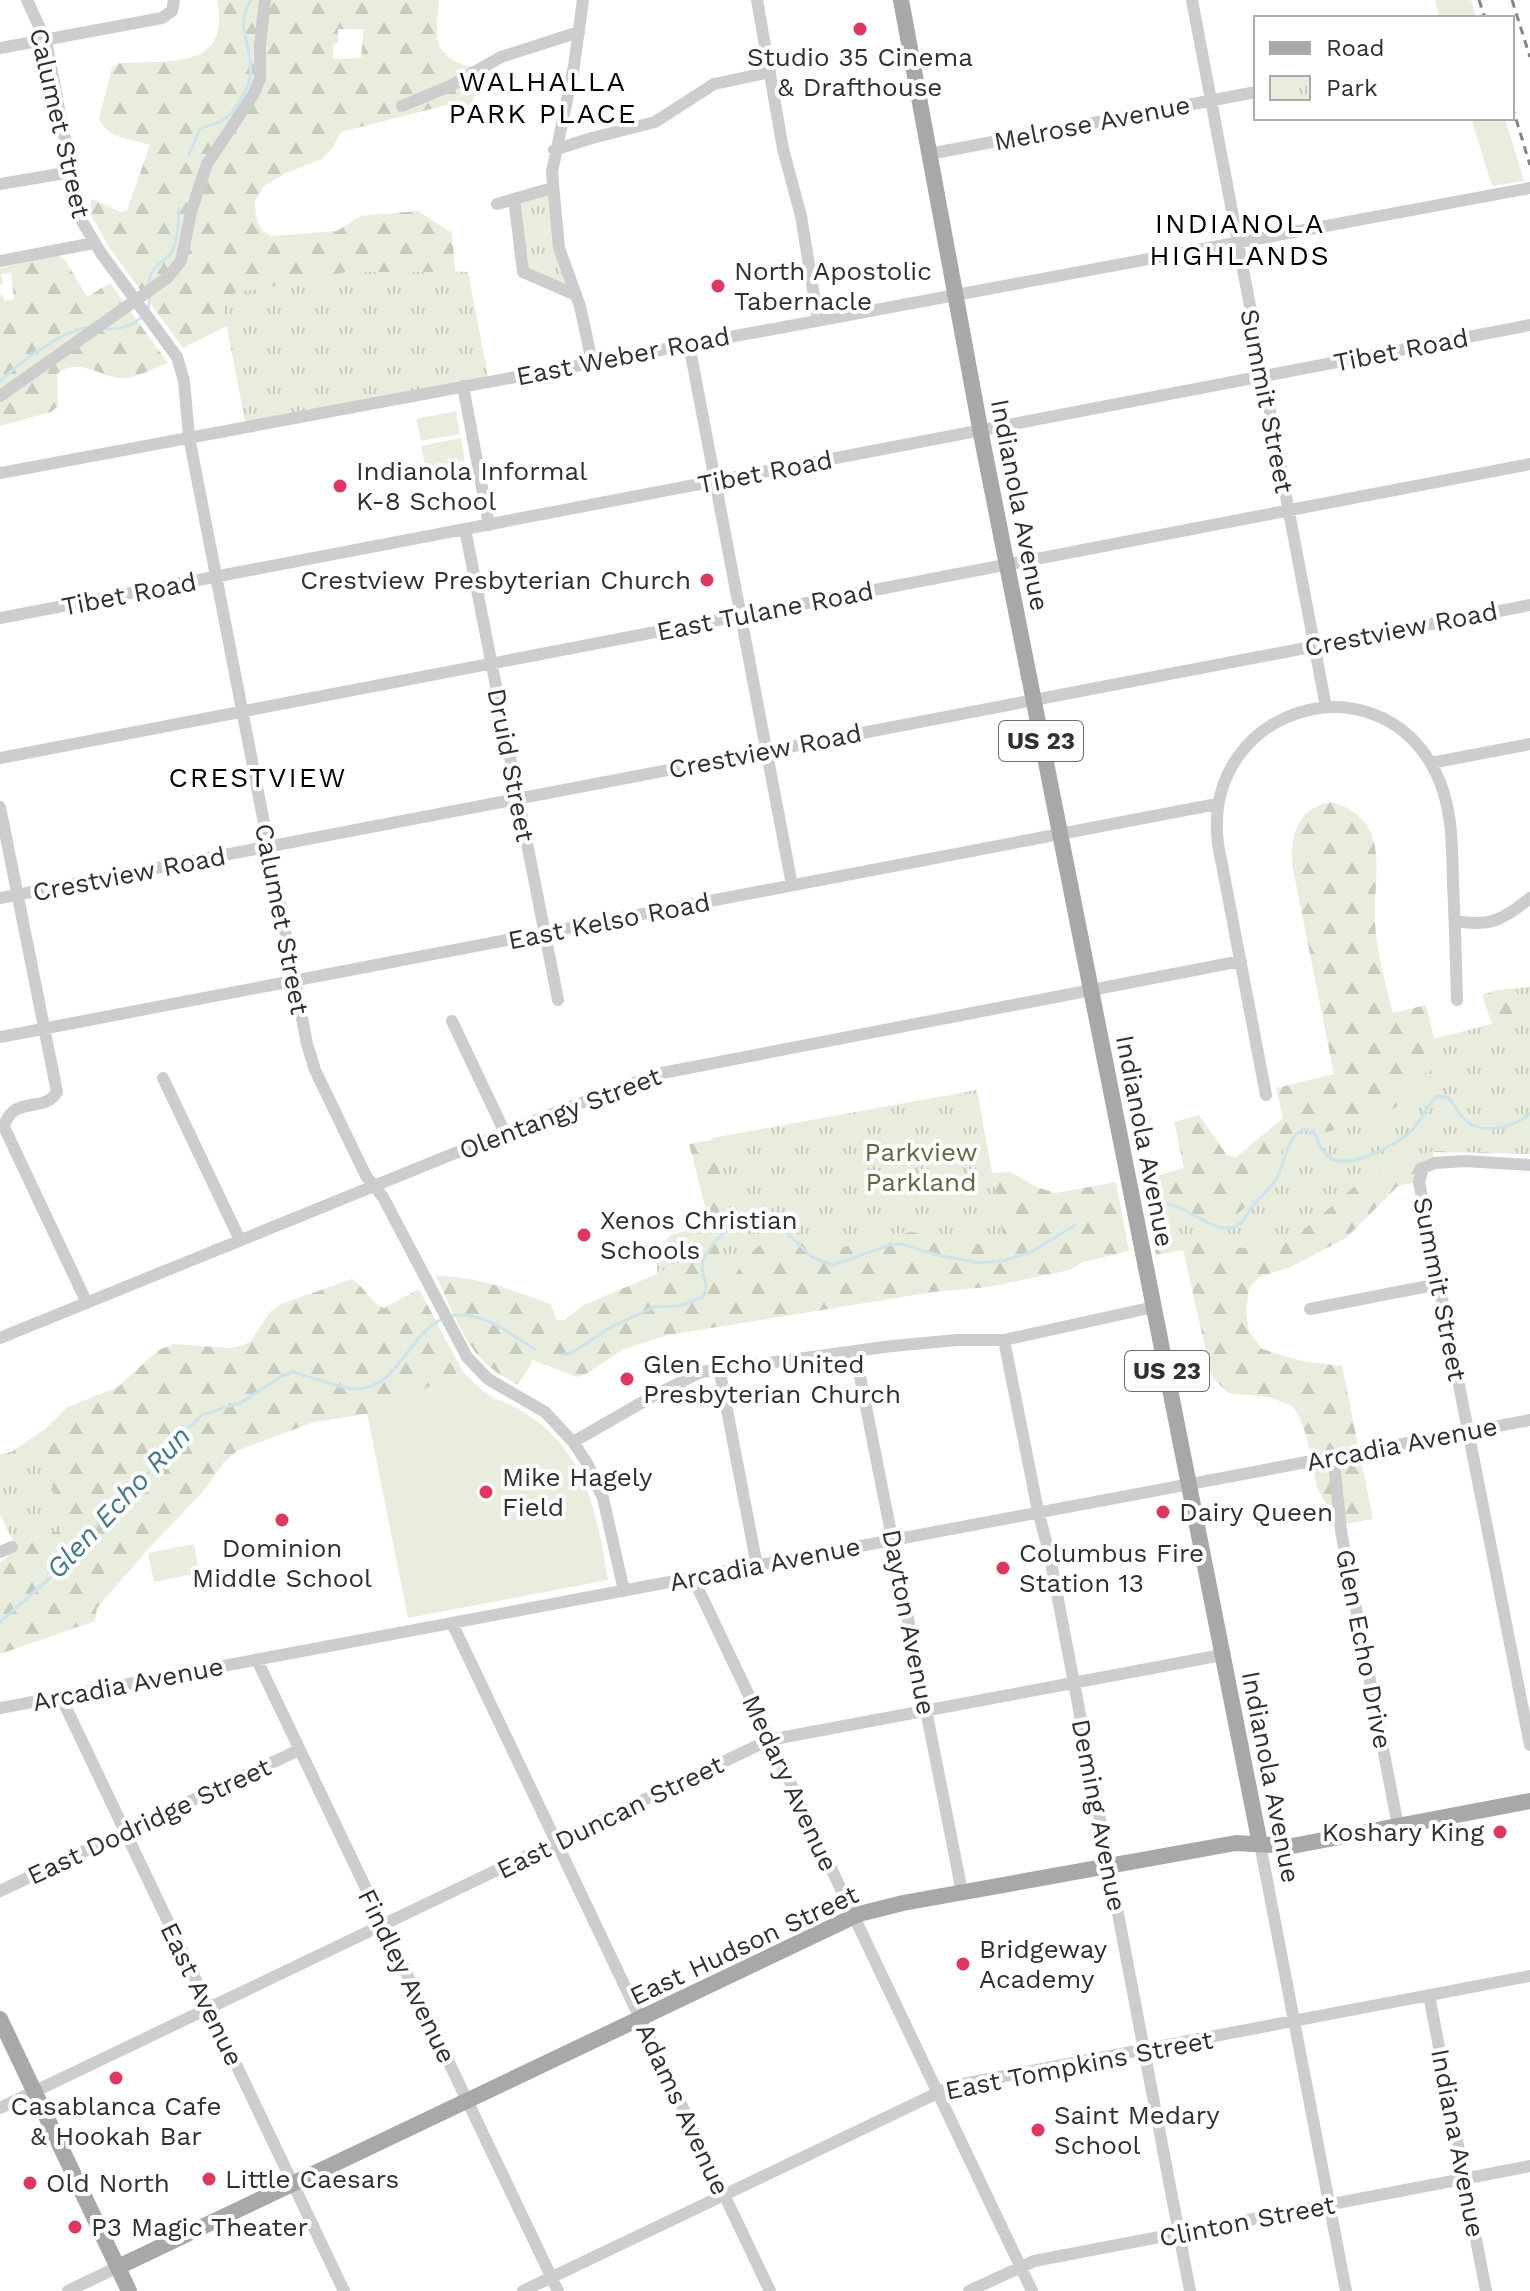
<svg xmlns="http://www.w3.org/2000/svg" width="1530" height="2291" font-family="'Work Sans',sans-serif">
<defs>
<pattern id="forest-firs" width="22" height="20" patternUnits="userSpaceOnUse" patternTransform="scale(2)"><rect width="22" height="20" fill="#e9edde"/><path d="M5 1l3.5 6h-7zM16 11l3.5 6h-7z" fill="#c8ccbf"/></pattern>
<pattern id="park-tufts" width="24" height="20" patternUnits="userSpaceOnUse" patternTransform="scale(2)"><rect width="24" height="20" fill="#e9edde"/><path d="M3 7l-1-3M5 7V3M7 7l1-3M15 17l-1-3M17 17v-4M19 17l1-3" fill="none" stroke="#c8ccbf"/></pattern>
</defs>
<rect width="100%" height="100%" fill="#fff"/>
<path fill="#e9edde" d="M1435,0H1471L1476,18H1440Z
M1471,118H1505L1524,181L1492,186Z
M456,411L460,434L421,441L416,419Z
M461,438L465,461L426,469L421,446Z
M463,1372C471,1379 478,1387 486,1393C498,1401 513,1405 525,1413C587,1452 597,1514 608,1580L408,1618L367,1414Z
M194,1544L199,1573L154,1582L148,1553Z"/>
<path fill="url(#forest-firs)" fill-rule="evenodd" d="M217,0H439C435,43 432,57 478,69L473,105H447L341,132L333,147L322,159L286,173L264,186L255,201L256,216L262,231L273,236L337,231L360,216L418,211L452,233L455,271L468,272L239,320L183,348L109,247L88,209L92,199L121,212L127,210L150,145C130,138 108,140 99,118L112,68L119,63C167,60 232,71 217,0ZM338,29H364L361,58L333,59V44L338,43Z
M58,255L65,260L87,297L110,283L168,363C154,368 134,380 119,378C97,375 78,357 57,374L58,406L51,412L0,426V295L3,294L4,301L14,299L11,273L1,274L3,284L0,285V268Z
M1332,802C1393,821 1373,872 1375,922C1376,952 1386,984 1393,1013L1426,1005L1434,1039L1492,1024L1482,995L1497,990L1530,987V1154L1433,1152L1435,1163L1420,1181L1398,1186L1346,1238L1291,1267L1259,1277L1249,1288L1246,1311L1249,1332L1262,1349L1301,1361L1342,1366L1373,1519L1340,1525L1317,1488L1306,1435L1299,1416L1291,1405L1268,1397L1228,1393L1212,1377L1183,1250L1156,1255L1142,1180L1184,1168L1174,1122L1199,1115L1226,1154L1235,1158L1283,1118L1276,1088L1334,1074L1292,864C1291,833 1298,807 1332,802Z
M977,1094L992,1173L1011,1172L1036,1187L1056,1193L1116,1182L1129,1251L1083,1262L1070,1270L988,1287L933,1292L668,1335L624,1349L588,1373L577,1377L533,1360L518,1385C509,1379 499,1375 491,1368C463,1345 451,1307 436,1276C476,1276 513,1290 550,1304L557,1320H564L584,1305L673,1267L701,1227L706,1210L689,1144Z
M352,1279C364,1286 371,1304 384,1308L419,1289L463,1372L367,1414L314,1422L237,1451L224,1462L202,1493L150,1547L97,1608L95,1621L0,1654V1563L17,1549L0,1514V1455L11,1452L45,1429L68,1407L118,1387L157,1351L173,1344L230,1348L244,1345L251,1341L270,1312L281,1304Z"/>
<path fill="url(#park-tufts)" d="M552,188L554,211L576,295L523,272L514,199Z
M346,272H468L489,381L246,427L221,296Z
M1530,987V1154L1436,1151L1417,1154L1354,1187L1307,1227L1245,1248L1222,1246L1152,1232L1149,1210C1171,1214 1214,1226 1235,1215C1253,1206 1281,1153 1291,1134L1310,1130L1327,1132L1378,1118L1396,1107L1424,1074L1434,1070V1039L1492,1024L1518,1013L1516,989Z
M977,1090L1005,1246H992L912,1232L887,1235L841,1248L776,1240L759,1246L750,1253L726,1288L713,1222L729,1215L712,1138Z
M701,1227L673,1267L658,1273L655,1255L670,1235Z
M34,1443L69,1526L17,1549L0,1514V1458Z"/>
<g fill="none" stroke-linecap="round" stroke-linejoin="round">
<path stroke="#cbe5ec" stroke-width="3" d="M189,154L200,129C208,125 216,124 223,120C231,115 235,108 240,101C269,57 228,34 251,0
M149,282C151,263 168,263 174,247C179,236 178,220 179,208
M148,310L150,295
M103,328C119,331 131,327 143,316
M0,381C20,362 64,329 91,327
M1160,1203C1186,1202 1219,1242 1241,1223C1246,1218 1248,1212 1252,1207C1260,1196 1270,1190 1277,1178C1285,1162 1286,1139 1303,1129L1314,1132C1318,1141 1321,1152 1331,1158C1349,1170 1397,1145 1411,1131C1421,1121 1427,1105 1437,1096L1447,1097C1454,1103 1457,1111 1463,1118C1481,1137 1514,1128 1530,1113
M451,1316C480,1309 511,1335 535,1349
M562,1355L573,1352L609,1328L654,1307L679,1306L703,1297C711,1286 699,1274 703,1261C711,1237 750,1208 774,1221L812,1257L833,1265L890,1245L902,1244L934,1254L978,1263L1003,1261L1031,1252L1075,1225
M0,1622L58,1571L108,1512L136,1492L173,1435L191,1426L202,1415L242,1402L282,1376L293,1372L350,1389C400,1392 405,1335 444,1318"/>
<path stroke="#cdcdcd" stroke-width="12" d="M27,0L46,41L80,218L101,253
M583,0L574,66L552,172L559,248L580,306L592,362
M757,0L783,149L801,216L818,320
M1192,0L1326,707
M0,48L162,18L172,11L174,0
M402,106L450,86L501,57L579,32
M554,150L592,138L655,122L714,84L770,72
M929,154L1256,92
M0,184L71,172
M514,199L523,272L576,295
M497,204L552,188
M0,261L94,243
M689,344L792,885
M177,357L184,381L189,437L307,1044L315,1070L366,1176L383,1197L467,1357L488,1379L545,1412L573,1442L587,1463L603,1498L624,1591
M463,386L489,525
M0,396L167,278L181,261L191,212L207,164L253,95L260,79V45L265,0
M0,473L1530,188
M465,529L558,1000
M0,618L1530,325
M0,758L1530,464
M1431,763L1530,744
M0,807L57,1092C44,1114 13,1094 4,1127L87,1303
M0,898L1530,605
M1455,921C1490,927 1503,920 1530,898
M452,1021L505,1133
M0,1037L1217,804
M163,1078L240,1240
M1266,1095L1218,844C1201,708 1376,655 1435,771C1453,806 1452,846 1453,884C1455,923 1456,961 1457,1000
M1530,1165L1464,1161L1435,1163L1423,1168L1419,1182L1530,1745
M1310,1309L1439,1284
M0,1338L539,1119L657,1074L1241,961
M1004,1340L1038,1511L1049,1552L1190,2291
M855,1351L962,1892
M719,1368L757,1566
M573,1442L655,1395L701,1372L892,1346L957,1340H1004L1154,1307
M1335,1472L1341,1531L1398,1826
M0,1552L12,1547
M693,1578L1032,2291
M452,1623L770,2291
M257,1660L558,2291
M61,1697L344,2291
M0,1708L1530,1420
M1260,1844L1346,2291
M0,1891L299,1750
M1429,1995L1486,2291
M0,2108L769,1740L1222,1655
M68,2291L118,2267
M523,2291L952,2086L1530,1976
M969,2291L1034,2261L1530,2166"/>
<path stroke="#a8a8a8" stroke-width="16" d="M901,0L982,439L1260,1844
M0,2019L129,2291
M118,2267L859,1914L903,1903L1236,1843L1292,1846L1530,1801"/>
<path stroke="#858585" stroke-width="3" stroke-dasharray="8 6" stroke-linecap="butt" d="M1479,0L1485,18
M1512,0L1530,57
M1512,106L1530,165"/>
<path stroke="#cdcdcd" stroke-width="12" d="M101,253L177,357"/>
</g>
<g fill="#e43561" stroke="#fff" stroke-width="3">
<circle cx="860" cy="29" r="8"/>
<circle cx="718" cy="286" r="8"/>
<circle cx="340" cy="486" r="8"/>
<circle cx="707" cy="580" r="8"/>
<circle cx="584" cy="1235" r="8"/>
<circle cx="627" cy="1379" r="8"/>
<circle cx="486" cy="1492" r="8"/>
<circle cx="1163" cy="1512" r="8"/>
<circle cx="282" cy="1520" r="8"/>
<circle cx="1003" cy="1568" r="8"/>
<circle cx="1500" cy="1832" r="8"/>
<circle cx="963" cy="1964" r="8"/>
<circle cx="116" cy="2078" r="8"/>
<circle cx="1038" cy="2130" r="8"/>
<circle cx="209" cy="2179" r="8"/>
<circle cx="30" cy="2183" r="8"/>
<circle cx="75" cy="2227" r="8"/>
</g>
<g text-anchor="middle" stroke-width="8" stroke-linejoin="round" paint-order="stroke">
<g fill="#fff" stroke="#6e6e6e" stroke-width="2">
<rect x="999" y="721" width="84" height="40" rx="6"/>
<rect x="1125" y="1351" width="84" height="40" rx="6"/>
</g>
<g font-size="24" font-weight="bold" fill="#303030">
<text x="1041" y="749">US 23</text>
<text x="1167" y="1379">US 23</text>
</g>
<g font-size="26" fill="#303030" stroke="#fff" text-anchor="start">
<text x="860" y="66" text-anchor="middle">Studio 35 Cinema<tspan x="860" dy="30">&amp; Drafthouse</tspan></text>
<text x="734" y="280">North Apostolic<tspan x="734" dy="30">Tabernacle</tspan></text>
<text x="356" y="480">Indianola Informal<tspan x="356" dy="30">K-8 School</tspan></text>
<text x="691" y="589" text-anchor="end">Crestview Presbyterian Church</text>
<text x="600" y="1229">Xenos Christian<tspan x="600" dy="30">Schools</tspan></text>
<text x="643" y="1373">Glen Echo United<tspan x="643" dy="30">Presbyterian Church</tspan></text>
<text x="502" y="1486">Mike Hagely<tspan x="502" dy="30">Field</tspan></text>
<text x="1179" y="1521">Dairy Queen</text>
<text x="282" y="1557" text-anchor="middle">Dominion<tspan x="282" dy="30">Middle School</tspan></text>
<text x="1019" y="1562">Columbus Fire<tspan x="1019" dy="30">Station 13</tspan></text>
<text x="1484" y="1841" text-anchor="end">Koshary King</text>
<text x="979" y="1958">Bridgeway<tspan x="979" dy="30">Academy</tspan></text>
<text x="116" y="2115" text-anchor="middle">Casablanca Cafe<tspan x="116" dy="30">&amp; Hookah Bar</tspan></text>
<text x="1054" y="2124">Saint Medary<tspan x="1054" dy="30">School</tspan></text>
<text x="225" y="2188">Little Caesars</text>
<text x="46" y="2192">Old North</text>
<text x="91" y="2236">P3 Magic Theater</text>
</g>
<g font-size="26" fill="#303030" stroke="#fff">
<text transform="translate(60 123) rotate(77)" y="9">Calumet Street</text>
<text transform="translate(1092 123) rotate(-11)" y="9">Melrose Avenue</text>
<text transform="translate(1401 350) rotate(-11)" y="9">Tibet Road</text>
<text transform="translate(623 356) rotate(-11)" y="9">East Weber Road</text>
<text transform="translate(1267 401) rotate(79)" y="9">Summit Street</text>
<text transform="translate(765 472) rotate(-11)" y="9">Tibet Road</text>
<text transform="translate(1020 505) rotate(79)" y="9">Indianola Avenue</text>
<text transform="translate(129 594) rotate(-11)" y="9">Tibet Road</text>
<text transform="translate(765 611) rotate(-11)" y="9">East Tulane Road</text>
<text transform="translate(1401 629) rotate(-11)" y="9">Crestview Road</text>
<text transform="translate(765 751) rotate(-11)" y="9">Crestview Road</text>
<text transform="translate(511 765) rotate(79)" y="9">Druid Street</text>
<text transform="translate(129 874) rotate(-11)" y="9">Crestview Road</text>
<text transform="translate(282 919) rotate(79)" y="9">Calumet Street</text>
<text transform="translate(609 921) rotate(-11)" y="9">East Kelso Road</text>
<text transform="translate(560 1113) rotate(-21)" y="9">Olentangy Street</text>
<text transform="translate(1145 1141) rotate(79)" y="9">Indianola Avenue</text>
<text transform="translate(1440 1289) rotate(79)" y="9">Summit Street</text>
<text transform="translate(1402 1444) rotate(-11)" y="9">Arcadia Avenue</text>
<text transform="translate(765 1564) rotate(-11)" y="9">Arcadia Avenue</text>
<text transform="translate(909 1622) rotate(79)" y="9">Dayton Avenue</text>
<text transform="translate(1364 1649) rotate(79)" y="9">Glen Echo Drive</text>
<text transform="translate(128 1684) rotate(-11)" y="9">Arcadia Avenue</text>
<text transform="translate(1271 1777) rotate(79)" y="9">Indianola Avenue</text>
<text transform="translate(790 1783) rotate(65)" y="9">Medary Avenue</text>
<text transform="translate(1099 1815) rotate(79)" y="9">Deming Avenue</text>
<text transform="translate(610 1817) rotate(-26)" y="9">East Duncan Street</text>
<text transform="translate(149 1821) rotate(-25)" y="9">East Dodridge Street</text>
<text transform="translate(744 1945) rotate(-25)" y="9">East Hudson Street</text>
<text transform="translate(407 1976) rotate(64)" y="9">Findley Avenue</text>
<text transform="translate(202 1994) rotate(64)" y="9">East Avenue</text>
<text transform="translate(1079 2065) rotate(-11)" y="9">East Tompkins Street</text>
<text transform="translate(683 2109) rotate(65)" y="9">Adams Avenue</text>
<text transform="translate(1458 2143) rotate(79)" y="9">Indiana Avenue</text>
<text transform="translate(1247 2221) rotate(-11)" y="9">Clinton Street</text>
</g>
<g font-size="26" fill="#5b6c3d" stroke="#fff">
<text x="921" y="1161">Parkview<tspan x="921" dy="30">Parkland</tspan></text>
</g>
<g font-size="28" letter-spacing="2" fill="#000" stroke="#fff">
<text x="543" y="91">WALHALLA<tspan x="543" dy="32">PARK PLACE</tspan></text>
<text x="1240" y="233">INDIANOLA<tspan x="1240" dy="32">HIGHLANDS</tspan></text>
<text x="258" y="787">CRESTVIEW</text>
</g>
<g font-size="28" font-style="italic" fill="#3c7a8c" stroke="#fff">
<text transform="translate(118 1502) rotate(-47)" y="10">Glen Echo Run</text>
</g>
</g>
<rect x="1254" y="16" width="260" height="104" fill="#ffffff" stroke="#acacac" stroke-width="2"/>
<rect x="1270" y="42" width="40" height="12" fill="#a8a8a8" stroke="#acacac" stroke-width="2"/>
<text x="1326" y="56" font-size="24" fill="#303030">Road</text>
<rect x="1270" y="76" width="40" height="24" fill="url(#park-tufts)" stroke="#acacac" stroke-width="2"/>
<text x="1326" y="96" font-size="24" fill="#303030">Park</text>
</svg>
